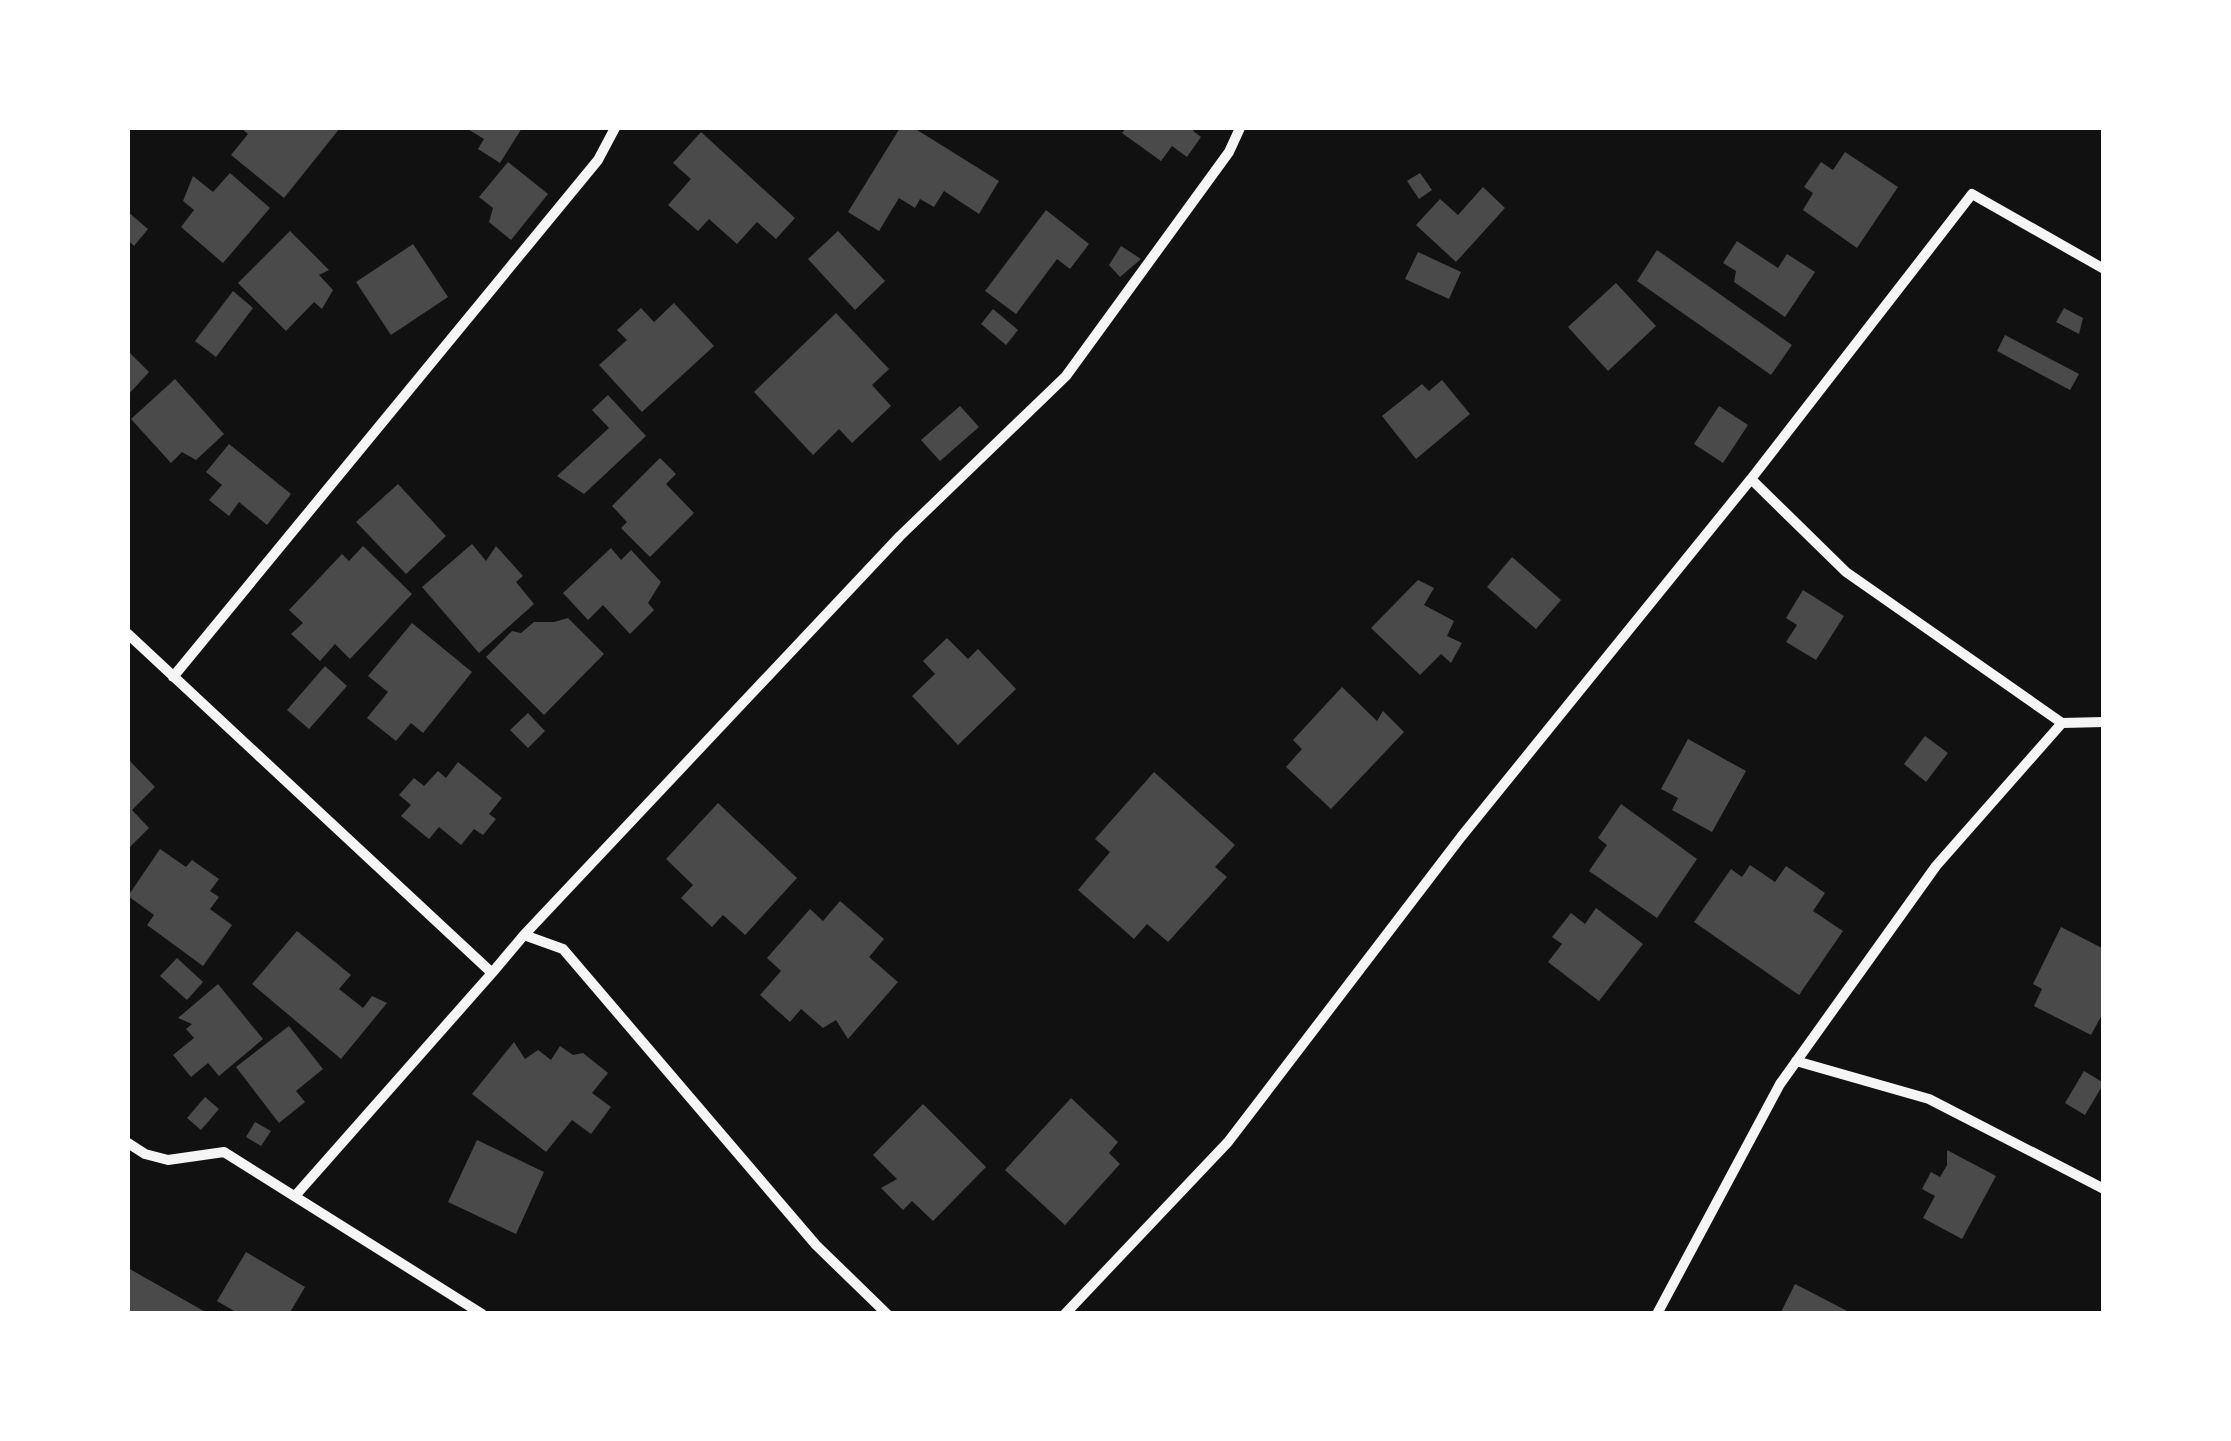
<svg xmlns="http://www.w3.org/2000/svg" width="2231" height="1441" font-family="Rubik,sans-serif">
<rect width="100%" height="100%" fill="#111"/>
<path fill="#4a4a4a" d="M241,128H340L284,198L231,155L248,134Z
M466,128H522L500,163L478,149L484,139Z
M900,128H914L999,181L979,214L944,191L934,207L920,199L915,208L899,198L879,231L848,212Z
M1126,128H1196L1193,131L1201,137L1187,157L1172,146L1161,161L1122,133Z
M701,132L795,218L776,239L757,222L737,244L709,219L698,231L668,205L691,179L673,163Z
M1845,152L1898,187L1857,248L1803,210L1813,193L1804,187L1821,162L1833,170Z
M508,162L548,194L511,240L489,222L493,208L479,197Z
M230,173L270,208L223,263L181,227L194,210L183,201L193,176L213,192Z
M1420,173L1432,190L1419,199L1407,181Z
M1483,187L1505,208L1456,262L1416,225L1440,199L1458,215Z
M1046,210L1089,244L1070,269L1057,259L1016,314L985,291Z
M128,212L148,229L134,246L128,240Z
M290,231L329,270L319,275L333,290L322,309L314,302L286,331L238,283Z
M838,231L885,281L855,310L808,259Z
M1737,241L1778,268L1787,254L1815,272L1785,317L1734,282L1736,271L1723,263Z
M413,244L448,297L391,335L356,282Z
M1121,246L1141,259L1120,277L1109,265Z
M1657,250L1792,345L1771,375L1637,281Z
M1418,252L1461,272L1449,299L1405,279Z
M1616,283L1656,326L1608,371L1568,327Z
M233,291L253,308L216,357L195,341Z
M674,303L714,346L642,412L599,365L627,340L617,330L641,308L654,322Z
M2064,308L2083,318L2079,334L2056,322Z
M993,309L1018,330L1006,345L981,324Z
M836,313L889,369L872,385L891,406L852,443L839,429L813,455L754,392Z
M2005,335L2079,374L2070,390L1997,351Z
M128,351L149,372L128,395Z
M175,379L224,434L196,460L182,452L171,463L131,419Z
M1442,380L1470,414L1416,459L1382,416L1422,384L1429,391Z
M608,395L646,436L584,494L557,476L609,428L592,410Z
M960,406L979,427L940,461L921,440Z
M1719,406L1748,425L1723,463L1694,444Z
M229,444L291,494L267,525L239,502L229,516L209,500L222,485L206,472Z
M660,458L676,474L666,484L694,513L650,557L621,528L627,522L612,506Z
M398,484L446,536L406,574L356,522Z
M472,544L486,561L496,546L523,576L516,582L534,604L479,653L422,587Z
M363,546L412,594L350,659L335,644L320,661L291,634L303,623L289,610L342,554L349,561Z
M611,548L621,560L631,550L661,582L648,603L654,610L630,634L603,605L588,620L563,593Z
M1512,557L1561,600L1536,629L1487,587Z
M1418,580L1434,588L1424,605L1454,621L1447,636L1462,643L1451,663L1441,654L1420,675L1371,628Z
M1803,590L1844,616L1816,660L1786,642L1797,625L1786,618Z
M568,618L604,654L544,715L486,657L512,631L521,633L534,622H554Z
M412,623L472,672L423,733L411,723L396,741L367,718L388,692L368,676Z
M947,638L968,659L978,649L1016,689L958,745L912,696L935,674L923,661Z
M325,666L347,686L309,729L287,710Z
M1342,687L1377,721L1383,711L1404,732L1331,809L1286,767L1302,749L1293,740Z
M528,713L545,731L528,748L510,730Z
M1925,736L1948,753L1926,782L1904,764Z
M1688,739L1746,771L1712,832L1672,810L1678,798L1661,789Z
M128,759L155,787L132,810L149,828L128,849Z
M458,762L502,798L489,814L496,819L483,835L474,829L461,845L439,827L429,839L401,816L411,805L399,795L414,778L424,786L438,771L446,778Z
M1154,772L1235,845L1215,867L1227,877L1168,942L1147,924L1134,939L1078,890L1110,852L1095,839Z
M718,803L797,878L745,935L723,915L712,927L681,898L693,885L666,859Z
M1621,804L1697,859L1657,918L1589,871L1607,845L1598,838Z
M160,849L186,867L192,860L219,879L210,891L219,897L210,909L232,925L203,966L147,925L154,915L128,896Z
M1750,865L1775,882L1786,866L1825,893L1813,911L1843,931L1799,995L1694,922L1731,869L1742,877Z
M840,901L884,939L869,957L898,982L848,1039L836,1020L823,1028L801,1009L790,1022L760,995L781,971L767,958L810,909L823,921Z
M1596,908L1643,944L1599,1001L1548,962L1562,944L1552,937L1571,913L1585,924Z
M2061,927L2104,949V1011L2091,1035L2034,1006L2042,989L2033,984Z
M297,931L351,975L339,989L363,1008L372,996L387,1003L341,1059L252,984Z
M177,958L203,982L187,1000L160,976Z
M218,984L263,1039L219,1076L208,1063L191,1077L173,1055L194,1038L186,1029L192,1024L178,1018Z
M289,1026L323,1069L296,1091L305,1102L279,1123L236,1067Z
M514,1042L525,1059L538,1050L551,1060L560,1046L573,1055L583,1053L608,1073L592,1093L611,1107L591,1134L572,1120L546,1152L472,1094Z
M2084,1071L2104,1083L2085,1115L2065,1103Z
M205,1097L219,1109L201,1130L187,1118Z
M1071,1098L1118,1142L1109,1153L1120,1164L1065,1225L1005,1170Z
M923,1104L986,1167L933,1221L912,1201L903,1210L881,1188L897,1179L873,1155Z
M255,1122L271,1131L261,1146L246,1137Z
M477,1140L544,1172L516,1234L448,1202Z
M1947,1150L1996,1176L1962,1239L1923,1218L1935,1196L1922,1189L1931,1172L1940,1177L1947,1165Z
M246,1252L305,1287L289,1314H239L217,1301Z
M128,1268L209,1314H128Z
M1795,1284L1853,1314H1780Z"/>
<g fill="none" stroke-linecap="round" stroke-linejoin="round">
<path stroke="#f5f5f5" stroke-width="10" d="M128,634L492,973L295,1196
M173,677L598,160L615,128
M2062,723L1846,572L1751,479L1972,194L2104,269
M492,973L524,935
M1796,1061L1929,1099L2104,1189
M128,1143L145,1154L168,1160L224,1152L482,1314
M887,1314L816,1245L563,949L524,935L900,536L1066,376L1229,152L1240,128
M1065,1314L1228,1142L1461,837L1751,479
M1657,1314L1780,1084L1936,866L2062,723L2104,722"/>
</g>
<rect width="2231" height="1441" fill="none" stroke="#ffffff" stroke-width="260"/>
</svg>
